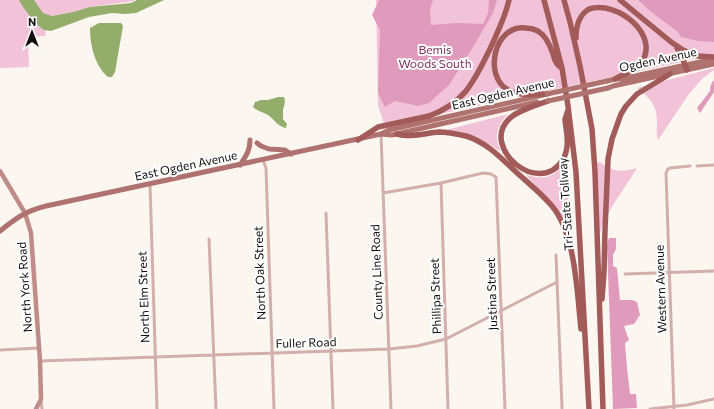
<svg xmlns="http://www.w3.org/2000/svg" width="714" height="409" font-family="Commissioner,sans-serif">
<rect width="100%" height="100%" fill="#fcf6f1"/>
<path fill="#f2c3d8" d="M0,0H134V1L90,7L73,12L51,16L43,13L46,36L28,37L29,67L0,68Z
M376,0H714V55L537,93L512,97L482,105L445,113L425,116L384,124L378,105Z
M714,68V70L703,78L689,94L658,140C656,134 657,128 657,121C657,105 649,97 637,88C662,81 688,75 714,68Z
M508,114C501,121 496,130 497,140C498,143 499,147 500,150L499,151C480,137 470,133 446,130Z
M600,162C612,171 621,173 636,168V170L613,205L602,225L599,240L596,163Z
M565,163L566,167L570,235L560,213L526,175C545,180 553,178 565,163Z"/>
<path fill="#e09abc" d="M379,0H433L430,9L431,25L457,23L483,24L488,13L489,0H497L493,13L470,52L449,85L429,103L418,106L395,101L385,107L378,93L380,30L372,15Z
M638,0H714V42L698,41L681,37L678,32L651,12Z
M714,80V92L700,113L697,108L710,91C710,87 711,83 714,80Z
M609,238H616V249L613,255V266L617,268L620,300H632L637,302L640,315L634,324L624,326L629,340L625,343L627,368L630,394H636L637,408L613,409L607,245Z"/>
<path fill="#94ad6b" d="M19,0H34L43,13L52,16L73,12L90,7L131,3L137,0H164L136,13L125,14L112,13L89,17L51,31C49,31 46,30 44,30C37,26 22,7 19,0Z
M99,23H121L123,26L115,72L112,77H108C95,66 90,45 90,28Z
M278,97H284C286,102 284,105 283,110C283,113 283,116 283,119L287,124L286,128C278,127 274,119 268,115C263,112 257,111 253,107L255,102L261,100H268Z"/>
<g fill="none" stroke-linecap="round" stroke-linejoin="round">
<path stroke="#d3afac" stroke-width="3" d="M381,134L391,409
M263,160L266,168L274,409
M697,166L714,165
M441,183L448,409
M150,184L157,409
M383,193L441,183L483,173L491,174L496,177L505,409
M326,213L333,409
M209,239L216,409
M556,255L562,408
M625,274L714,271
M0,350L39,348
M40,361L389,349L417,346L446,339L557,282
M41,401L42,409
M650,409L687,405L714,399
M674,409L666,173L668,169L670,168L690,166"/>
<path stroke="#bf8c88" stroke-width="4.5" d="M0,171L25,213L31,233L40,361L41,399L36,409"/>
<path stroke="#b0726e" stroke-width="5" d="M607,81L615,79H621L714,59
M608,88L613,86L714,64
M381,134L389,130L543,95
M257,143L261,146L269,149L285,150L291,154
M240,165C246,156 250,151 250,140
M0,231C16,218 26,211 46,206L381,134L392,135L537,102"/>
<path stroke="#a25b58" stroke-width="5.5" d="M544,0L562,68L568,106L576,172L589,409
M564,0L570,22L580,66L592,129L595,172L603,409
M620,0L671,42L683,50L697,56L714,57
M576,38C576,27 579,15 589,9C618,0 661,36 641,63C634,72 624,73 615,79
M677,48L682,57L687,70
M547,94C533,94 521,97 508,90C483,76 494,24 526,28C530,28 534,29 538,31C546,36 550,45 553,54C554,56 554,60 556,62C557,65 560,67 562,68
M548,101C537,105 518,110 509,119C480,147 538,197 562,161C569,151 568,139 566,128C566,125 565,122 565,119C566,116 567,113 568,110
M397,134C410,138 425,133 439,132C448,132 457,134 466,136C486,142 500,157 515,171C527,182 541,193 552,206C576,235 577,293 581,329
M358,140L378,127L429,116C465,103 474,81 490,49C497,33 505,18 509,0
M602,299L604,272L605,230L608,159L612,139L621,114L626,106L637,94L670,74"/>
<path stroke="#b0726e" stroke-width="5" d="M547,94L607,81
M548,101L608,88"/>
</g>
<g text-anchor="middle" stroke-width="4" stroke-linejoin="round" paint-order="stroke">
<g font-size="12" fill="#802e5b" stroke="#fff">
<text x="435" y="54">Bemis<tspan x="435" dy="14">Woods South</tspan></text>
</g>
<g font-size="12" fill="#120f0e" stroke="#fff">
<text transform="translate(658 60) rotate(-12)" y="4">Ogden Avenue</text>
<text transform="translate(503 94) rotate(-13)" y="4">East Ogden Avenue</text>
<text transform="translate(186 166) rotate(-12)" y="4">East Ogden Avenue</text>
<text transform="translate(566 204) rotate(-94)" y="4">Tri-State Tollway</text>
<text transform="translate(377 272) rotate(-92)" y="4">County Line Road</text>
<text transform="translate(260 273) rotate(-92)" y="4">North Oak Street</text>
<text transform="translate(25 287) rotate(-94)" y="4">North York Road</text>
<text transform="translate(661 289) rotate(-92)" y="4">Western Avenue</text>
<text transform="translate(492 294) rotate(-92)" y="4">Justina Street</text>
<text transform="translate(436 296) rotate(-92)" y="4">Phillipa Street</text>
<text transform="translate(144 297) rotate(-92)" y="4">North Elm Street</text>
<text transform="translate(306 343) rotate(-2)" y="4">Fuller Road</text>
</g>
</g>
<g transform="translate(32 32)" stroke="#ffffff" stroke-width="3" paint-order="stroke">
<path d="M0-3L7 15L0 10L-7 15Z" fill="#120f0e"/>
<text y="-6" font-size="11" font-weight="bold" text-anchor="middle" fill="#120f0e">N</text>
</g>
</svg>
